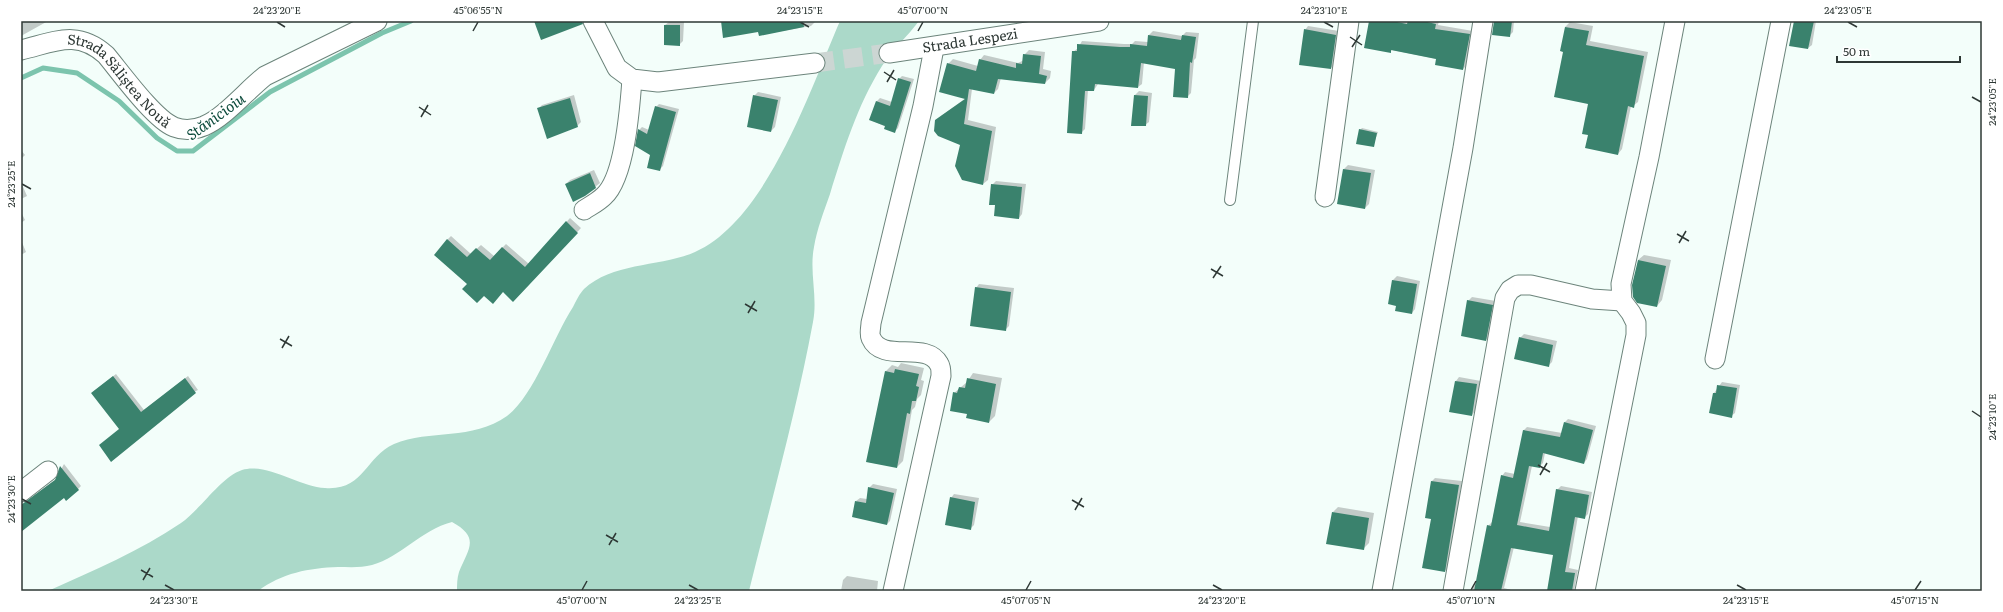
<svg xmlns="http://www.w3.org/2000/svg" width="2003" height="612" font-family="Literata,serif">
<rect width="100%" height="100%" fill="#f3fefa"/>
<path fill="#abd9c9" d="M840,21H919C907,37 893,49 882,66C857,106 844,149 830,194C824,211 817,229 814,247C809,272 818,297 813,322C796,413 771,502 749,591H457C457,585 457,578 459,572C468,549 481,538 452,522C421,530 401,557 372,565C361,568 349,567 338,567C309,568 282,573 258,591H48C94,570 140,551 181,523C200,510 221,477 242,470C266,462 300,487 325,488C364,491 365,457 394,444C430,429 472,441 507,416C534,396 554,336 573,307C576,301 580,293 584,289C613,262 661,267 695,252C767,220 810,90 840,21Z"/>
<path fill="#0003" d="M21,21H48L21,36Z
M722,21H815V22L811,26L759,35V31Z
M1370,21H1439L1438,25L1473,31L1467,65L1463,69L1437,59L1392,50L1390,52Z
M1494,21H1514L1513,32L1509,36Z
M1795,21H1816L1812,45L1808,48Z
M669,22H684L683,41L679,45L665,25Z
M1570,22L1593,26L1590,41L1648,52L1638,102L1633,106H1631L1622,149L1618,154L1589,135L1590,103L1564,51L1565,27Z
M1308,26L1339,31L1335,64L1331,68L1305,30Z
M1153,31L1182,36L1186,32L1199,33L1196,58L1194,60L1191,93L1187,97L1176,68L1144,62L1142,84L1138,87L1098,84L1094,90H1088L1085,129L1081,133L1073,52L1078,48L1082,41L1124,44H1132L1135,41L1148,42L1149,35Z
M1029,50L1045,52L1043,69L1051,71L1050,78L1045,83L1001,78L998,89L994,93L972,89L968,120L996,127L988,180L983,184L961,144L941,116L966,98L948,64L953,59L978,66L980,60L984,55L1018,63L1024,60V55Z
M902,76L914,79L898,128L895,131L871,120L877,101L880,98L892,102L899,79Z
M1139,91L1152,93L1149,122L1145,125H1132L1135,95Z
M758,92L781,97L775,127L771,131L754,96Z
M574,95L581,122L577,126L539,108L542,105Z
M659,104L679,109L663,166L660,169L639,130L642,127L649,130L656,107Z
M1362,128L1378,132L1373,146L1360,130Z
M21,150L25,155L21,159Z
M1348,165L1375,170L1369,204L1365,208L1338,203L1344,169Z
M594,170L600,183L585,195L566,184L570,180Z
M996,181L1026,184L1022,214L1019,218L996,204L992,185Z
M21,182L27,196L21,199Z
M21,212L25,220L21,223Z
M570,218L581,228L513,301L503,291L469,284L447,240L451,236L471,254L481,245L494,256L506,244L529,264Z
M21,240L26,252L21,255Z
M1644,255L1671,260L1662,300L1657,306L1638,260Z
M1397,276L1420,281L1415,309L1412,313L1397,305L1393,280Z
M979,284L1014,288L1009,326L1005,330L976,288Z
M1472,297L1496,301L1490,336L1486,340L1468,301Z
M1524,334L1557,341L1552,362L1548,366L1520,338Z
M901,363L924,368L921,380L924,381L921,395L917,399L915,407L912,410L903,461L897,467L868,462L886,371L892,365L898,367Z
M973,373L1002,378L995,416L989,422L968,414L954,393L967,382Z
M116,374L144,410L188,376L198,390L120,429L94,391Z
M1459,377L1481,381L1475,411L1472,415L1456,381Z
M1722,382L1740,385L1735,413L1731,416L1714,393Z
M1568,419L1596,426L1587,459L1584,463L1545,453L1543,463L1539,467L1532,466L1520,522L1550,527L1557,490L1561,486L1592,492L1588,514L1584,518L1578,516L1569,568L1578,570L1574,591H1548L1554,554L1514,547L1504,588L1515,591H1472L1473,585L1477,581L1488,526L1492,522L1502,476L1505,472L1515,474L1524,430L1527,427L1562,433L1565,422Z
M64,464L81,486L67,500L64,497L21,531V512L24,503L56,479Z
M1435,478L1462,481L1449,567L1445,571L1432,481Z
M873,484L897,489L890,521L887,524L856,501L860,498L867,499L869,488Z
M954,494L979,498L974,525L970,529L951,498Z
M1338,507L1374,513L1369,543L1363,549L1333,512Z
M847,576L878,581L877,591H841L843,580Z"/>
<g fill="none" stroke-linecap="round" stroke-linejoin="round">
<path stroke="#7cc4ad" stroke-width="5" d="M21,78L43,68L77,73L119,101L157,138L177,151H193L270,92L382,33L411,21"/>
</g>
<path fill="#3a826d" d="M534,21H582L583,24L541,40Z
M721,21H803L804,27L759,36L758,32L723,38Z
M1369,21H1392L1407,24L1408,21H1423L1436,24L1435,29L1470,34L1463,70L1435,65L1436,59L1391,50V53L1364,48Z
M1494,21H1512L1510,37L1492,35Z
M1794,21H1814L1808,49L1789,46Z
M664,25H680V46L664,45Z
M1565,27L1589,31L1586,45L1644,56L1634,108L1628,106L1618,155L1585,148L1588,135L1582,134L1588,104L1554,97L1563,52L1560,51Z
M1304,29L1336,35L1331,69L1299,65Z
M1148,35L1181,40L1182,35L1196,37L1192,63L1190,62L1188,98L1173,97L1175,69L1141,63L1138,88L1095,84L1094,91H1085L1082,134L1067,133L1072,51H1077V44L1120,47H1130V44L1147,46Z
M1023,54L1041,56L1039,74L1047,76L1045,84L998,79L994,94L969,89L964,124L992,131L983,185L962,180L955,166L960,145L938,136L934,131L935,120L965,99L939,92L947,63L976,71L979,59L1016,68V63L1022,64Z
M898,78L911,82L895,133L884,129L885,126L869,120L876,101L890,106Z
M753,95L778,100L771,132L747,127Z
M1134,95L1148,96L1146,126H1131Z
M570,98L578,127L547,139L537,108Z
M655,106L676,112L660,171L647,168L650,155L635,146L638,129L647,134Z
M1359,129L1377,133L1374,147L1356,144Z
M1343,169L1371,173L1365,209L1337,204Z
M590,173L596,188L585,196L573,202L565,184Z
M991,184L1022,187L1019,219L994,216L995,205H989Z
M566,221L578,233L513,302L503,292L493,304L484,296L477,303L462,289L467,284L434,255L447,239L467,257L476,248L490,260L502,247L525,267Z
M1638,260L1666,266L1657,307L1637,303L1633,297L1632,285Z
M1392,280L1417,284L1412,314L1395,311L1396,306L1388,304Z
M975,287L1011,292L1006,331L970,326Z
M1467,300L1493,305L1486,341L1461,336Z
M1519,337L1553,345L1549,367L1514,359Z
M895,369L919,374L916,386L919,387L916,401H912L910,414L907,413L897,468L866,462L885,371L894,373Z
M113,376L141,412L185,378L196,393L111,462L99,445L119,429L91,393Z
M967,378L996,384L989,423L966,418L967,414L950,411L953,392L957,393L959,387L965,388Z
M1455,381L1477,384L1472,416L1449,412Z
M1717,385L1737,388L1732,418L1709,413L1713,393H1716Z
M1564,422L1593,430L1584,464L1543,453L1540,468L1529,466L1517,525L1549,531L1556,489L1589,495L1585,519L1575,517L1565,572L1575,573L1572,591H1547L1553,555L1511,548L1501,591H1474L1487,525L1491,526L1501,475L1513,478L1523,430L1560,437Z
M60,466L79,490L66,501L64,498L21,532V505L55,480Z
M1431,481L1459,485L1445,572L1422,568L1431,519L1425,518Z
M868,487L894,493L887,525L852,517L855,501L866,503Z
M950,497L975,502L971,530L945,525Z
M1332,512L1369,518L1364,550L1326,544Z"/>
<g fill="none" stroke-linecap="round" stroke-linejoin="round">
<path stroke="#ccd6d3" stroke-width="19" stroke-dasharray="19 10" stroke-linecap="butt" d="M815,63L889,53"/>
<defs>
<path id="service" d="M1230,200L1253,21"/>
<g id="minor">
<path d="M593,21L617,68L632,79L658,82L815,63"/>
<path id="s1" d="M21,50C55,42 77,29 106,55C121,73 154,119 174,127C184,131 194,130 204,126C225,117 246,91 265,76L377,21"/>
<path id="s2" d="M889,53L1099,21"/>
<path d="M1325,197L1349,21"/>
<path d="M584,210C590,206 598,202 604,196C625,177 630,107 632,79"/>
<path d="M1715,359L1781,21"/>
<path d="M21,492L48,471"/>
<path d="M893,591L941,376C941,372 941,367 939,364C926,340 882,364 871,338C869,334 871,327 871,323L923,106L934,48"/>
<path d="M1382,591L1463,148L1483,21"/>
<path d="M1453,591L1505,298L1510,290L1518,285H1531L1592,299L1622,301"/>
<path d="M1585,591L1636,335V323L1631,313L1622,301L1621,284L1649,157L1675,21"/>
</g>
</defs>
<use href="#service" stroke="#6c847b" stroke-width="12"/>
<use href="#minor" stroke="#6c847b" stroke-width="21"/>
<use href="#service" stroke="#fff" stroke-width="10"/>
<use href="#minor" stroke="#fff" stroke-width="19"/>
</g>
<path fill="none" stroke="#2e3835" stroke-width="1.5" d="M277,22L285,27M800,22L809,27M1324,22L1333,27M1848,22L1857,27M473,31L478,22M918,31L923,22M1350,37L1362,45M1352,47L1360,35M884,72L896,80M887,82L894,70M1972,97L1981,102M419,107L431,115M421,117L428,105M22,184L31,189M1677,234L1689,241M1679,243L1686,231M1211,269L1223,276M1213,278L1221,266M745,304L757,311M748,313L755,301M280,339L292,346M282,348L289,336M1972,411L1981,417M1538,465L1550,472M1540,475L1547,463M22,499L31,504M1072,500L1084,507M1075,510L1082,498M606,535L618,542M609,545L616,533M141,570L153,577M143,580L150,568M165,585L174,590M689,585L698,590M1213,585L1222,590M1737,585L1746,590M582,590L587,581M1026,590L1031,581M1471,590L1476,581M1915,590L1921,581"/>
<g text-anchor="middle" stroke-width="4" stroke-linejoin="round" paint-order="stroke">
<g font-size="14" fill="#2e3835" stroke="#fff">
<text dy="5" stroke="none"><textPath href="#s2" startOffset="82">Strada Lespezi</textPath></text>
<text dy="5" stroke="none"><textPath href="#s1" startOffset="116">Strada Săliștea Nouă</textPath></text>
</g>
<g font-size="15" font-style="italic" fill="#0e4c3d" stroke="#fff">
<text transform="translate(216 117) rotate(-36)" y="5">Stănicioiu</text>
</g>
</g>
<rect width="2003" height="612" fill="none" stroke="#ffffff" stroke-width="44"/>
<path d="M1837 56v6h123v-6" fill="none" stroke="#2e3835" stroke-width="2"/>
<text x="1843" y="56" font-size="12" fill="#2e3835" stroke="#ffffff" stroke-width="3" paint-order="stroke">50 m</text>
<rect x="22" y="22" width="1959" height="568" fill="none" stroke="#2e3835" stroke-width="1.5"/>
<g font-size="10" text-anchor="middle" fill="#2e3835">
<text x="277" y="14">24°23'20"E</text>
<text x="478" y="14">45°06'55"N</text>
<text x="800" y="14">24°23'15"E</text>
<text x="923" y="14">45°07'00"N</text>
<text x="1324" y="14">24°23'10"E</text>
<text x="1848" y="14">24°23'05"E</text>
<text transform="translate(1992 102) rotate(-90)" y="4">24°23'05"E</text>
<text transform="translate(11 184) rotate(-90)" y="4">24°23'25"E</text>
<text transform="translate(1992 417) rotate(-90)" y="4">24°23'10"E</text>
<text transform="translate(11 499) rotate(-90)" y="4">24°23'30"E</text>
<text x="174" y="604">24°23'30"E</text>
<text x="582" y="604">45°07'00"N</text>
<text x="698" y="604">24°23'25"E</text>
<text x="1026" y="604">45°07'05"N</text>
<text x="1222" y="604">24°23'20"E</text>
<text x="1471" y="604">45°07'10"N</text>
<text x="1746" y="604">24°23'15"E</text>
<text x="1915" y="604">45°07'15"N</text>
</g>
</svg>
